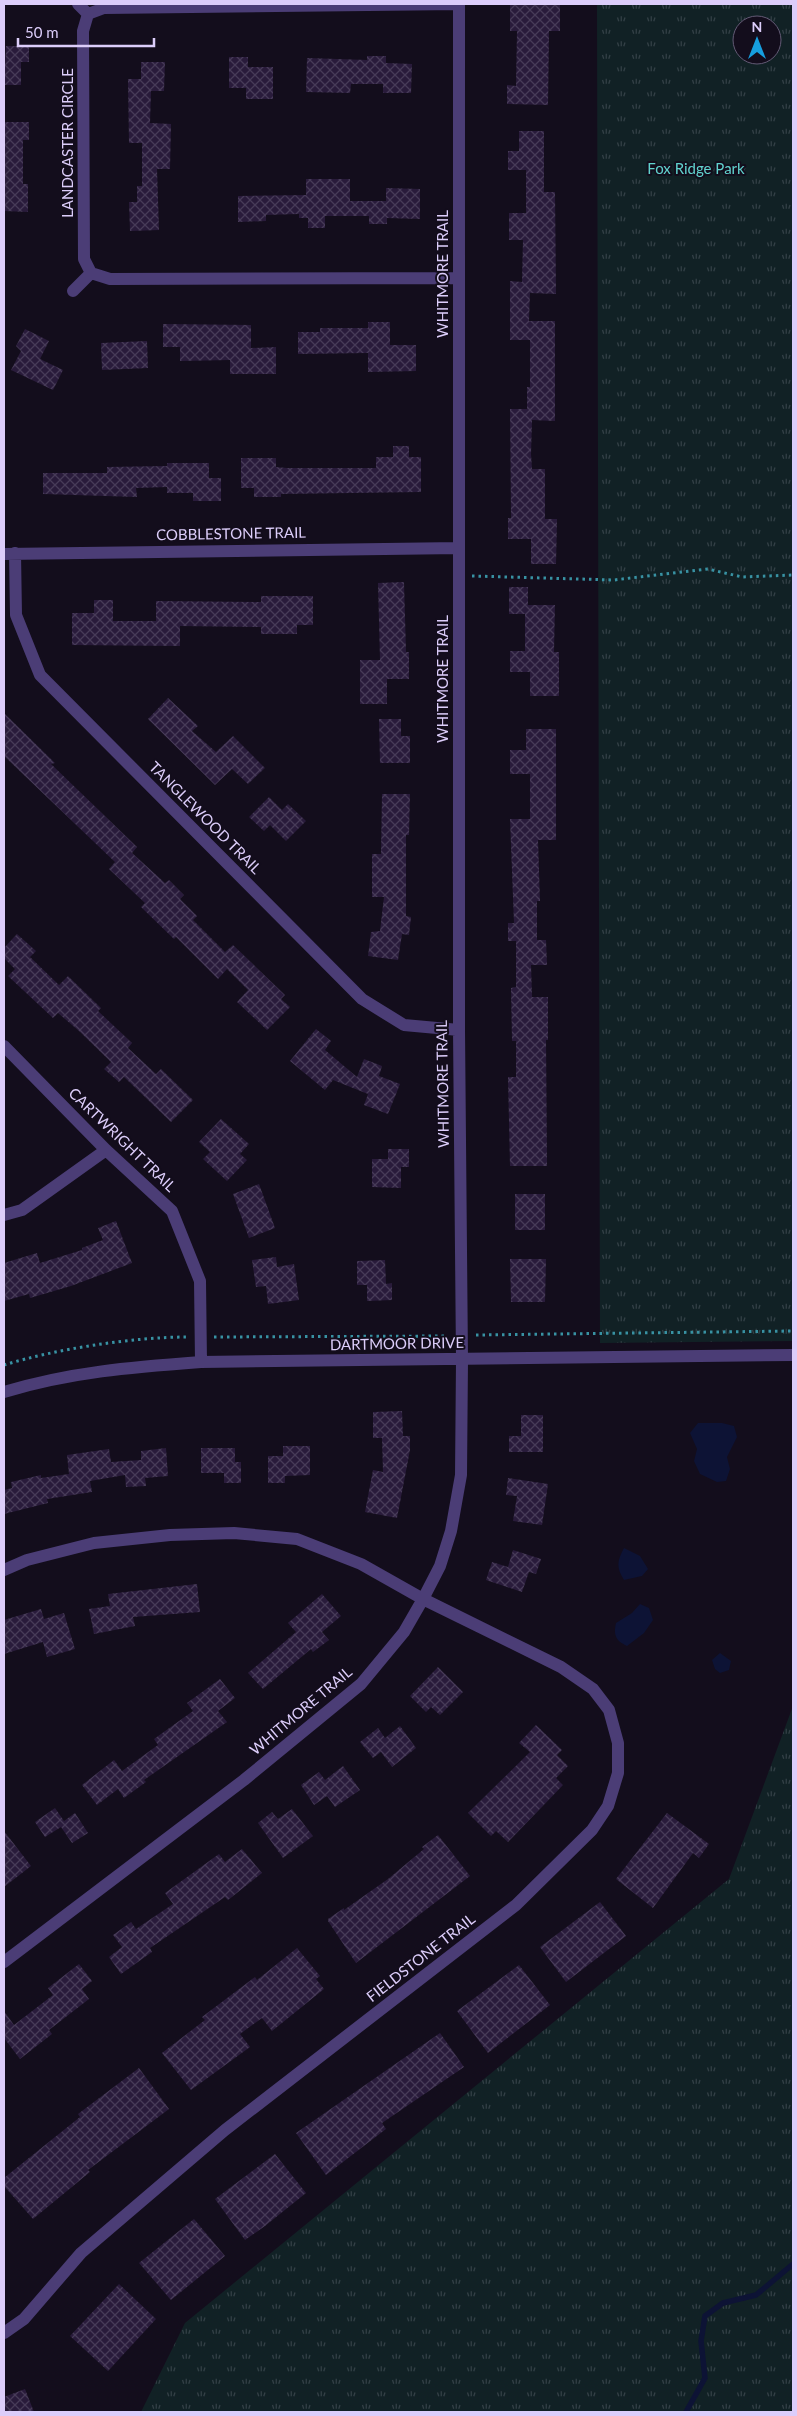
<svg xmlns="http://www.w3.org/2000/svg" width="797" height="2416" font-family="Lato,sans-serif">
<defs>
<pattern id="park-tufts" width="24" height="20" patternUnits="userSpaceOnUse" patternTransform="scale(1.25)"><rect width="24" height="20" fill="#112125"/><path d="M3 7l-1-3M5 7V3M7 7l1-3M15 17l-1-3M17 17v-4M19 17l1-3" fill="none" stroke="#334046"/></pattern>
<pattern id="building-cross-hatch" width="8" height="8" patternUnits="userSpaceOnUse" patternTransform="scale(1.25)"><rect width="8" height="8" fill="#291b3b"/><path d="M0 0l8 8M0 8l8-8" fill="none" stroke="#473b58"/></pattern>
</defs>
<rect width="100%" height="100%" fill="#130d1c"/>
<path fill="url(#park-tufts)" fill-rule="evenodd" d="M597,4H793V1341L600,1343ZM742,25H772V55H742Z
M793,1706V2412H141L185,2323L729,1879Z"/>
<path fill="#0d1335" d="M698,1423H722L734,1426L737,1437L727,1457L730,1469L726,1481L717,1482L700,1474L694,1461L697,1449L690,1433Z
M624,1548L640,1556L648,1569L642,1576L624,1580C616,1567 617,1561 624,1548Z
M640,1604L649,1608L653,1620L644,1633L627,1646C616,1641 613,1635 616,1623L632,1613Z
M720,1653L731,1661L729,1670L720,1673L715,1669L712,1660Z"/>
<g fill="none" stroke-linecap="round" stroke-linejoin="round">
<path stroke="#0d1335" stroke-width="5.5" d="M686,2412L705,2378L701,2341L705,2316L723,2303L756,2295L793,2264"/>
</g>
<path fill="url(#building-cross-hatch)" d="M510,4H560V31H549L548,105L507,104V85L516,86L517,31H510Z
M6,46H29V62H21V85H4Z
M367,56H386V63L412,64L411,93H383V84H351L350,93L306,92L307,58L367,60Z
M229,57H248V67H273V99H246V88H229Z
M141,62H165L164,91H151L150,123L171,124L170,169H157L159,230L130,231L129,202H137V186H142V143H129L128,79H141Z
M4,122H29V140H23V184H28V212L4,211Z
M519,131H544V192H555L556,294L530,293L529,321H555V421L532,420L531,454L532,469H545V519H557L556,564H531V539H508V518H511L510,409H527V387H530V340H510V281L522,282L523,240H509V213H526V170H508V151H519Z
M306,179H350V201H386V188L420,189V219L387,218V224H369V216H325V228H308V218H299V214L266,215V221L238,222V196L306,195Z
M368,322H390V345H416V371L368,372V353L298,354V332H320V328H368Z
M163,324L251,325V348L276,347V374H230V360L180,361V347H163Z
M25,329L49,341L40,359L63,370L53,390L11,370L21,351L16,346Z
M147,341L148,368L102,370L101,343Z
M393,446H409V457H421V492L281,494V497H254V488H241V458H276V467L287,468H376V457H393Z
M167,463H209V478H221V501H193V493H167V487L136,488L137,497L43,494V473H107V467L167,466Z
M404,582L406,652H409V679H387V704H360V660H380L378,583Z
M509,587H528V605H555L554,652H559V696H530V672H510V651H525V614H509Z
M261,596H313V625H297V634H261V627L180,626V646L72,645V613H94V600H113V621H156V601L261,602Z
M168,698L198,726L192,731L216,752L233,736L265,768L248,784L232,769L215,785L148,719Z
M4,713L55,763L51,764L137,847L132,853L165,883L169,880L184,895L180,899L197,916L193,920L225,952L233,945L285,995L281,999L290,1007L267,1030L237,1002L248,990L227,969L218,979L176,937L174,939L141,907L145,903L109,869L115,862L4,756Z
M379,719H401V736H410V763H380Z
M526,729H556V840H538L540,901H537V940H546L547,965H531L532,997H548V1040H546L547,1166H510L508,1077H516V1041H512L511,988L516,987V941H508V923H514L510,819H530V774H510V750H526Z
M382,794H410L409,835H406V916L411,917L409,935L402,934L398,960L368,956L371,932L380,931L384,897H372V854H381Z
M269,797L282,810L288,804L306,821L286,841L270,825L264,831L249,817Z
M17,934L36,951L30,957L59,985L68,976L101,1008L98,1011L132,1043L128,1048L156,1074L161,1069L193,1100L171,1122L124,1077L119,1082L104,1069L111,1062L79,1031L58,1013L53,1018L8,976L15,969L4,958V948Z
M316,1029L331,1041L325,1050L357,1077L364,1059L382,1066L379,1076L400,1084L388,1114L364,1105L368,1094L333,1080L325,1090L290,1061Z
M221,1119L249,1144L240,1154L247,1160L227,1181L203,1159L210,1152L199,1142Z
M388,1149H409V1167H401V1188L372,1187V1159H388Z
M259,1184L275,1228L249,1238L233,1194Z
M515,1194H545V1230H515Z
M116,1221L132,1263L71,1286L30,1298L29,1294L4,1301V1263L37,1253L40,1263L82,1250V1248L103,1240L98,1228Z
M276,1257L277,1267L294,1264L299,1300L268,1304L266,1286L256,1287L252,1260Z
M510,1259H546L545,1302H511Z
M385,1260L386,1284L392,1283V1300L367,1301V1285H357V1261Z
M402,1411L403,1436H410V1450L397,1518L365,1512L373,1470L383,1472L382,1438H373V1412Z
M521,1415H543V1452H509V1436H521Z
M283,1446H310V1475L285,1476V1483H268V1456H283Z
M166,1448L168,1476L145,1478L146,1486L126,1487L125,1475L90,1481L92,1492L47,1499L48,1503L4,1514V1490L12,1488L11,1482L41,1475V1478L69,1474L67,1455L109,1449L111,1462L141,1460V1451Z
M201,1448H235V1462H241V1483H224V1473H201Z
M508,1478L548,1484L542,1525L513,1521L517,1496L506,1495Z
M513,1550L541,1559L536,1574L529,1572L522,1592L486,1580L492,1562L508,1567Z
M197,1584L200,1612L133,1617L135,1626L94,1634L89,1609L110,1606L108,1594Z
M322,1594L341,1616L322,1632L329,1640L313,1652L311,1649L263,1689L248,1673L296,1632L288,1623Z
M41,1609L44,1619L64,1613L75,1649L47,1657L43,1642L4,1654V1620Z
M438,1667L463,1692L440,1715L431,1707L426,1712L410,1696Z
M220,1679L235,1698L218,1711L227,1722L144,1780L146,1782L124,1798L118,1789L97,1805L82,1785L114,1760L122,1771L158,1745L154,1739L193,1711L187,1703Z
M536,1725L562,1750L557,1755L568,1766L556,1778L563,1785L508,1842L496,1831L491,1836L468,1813L530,1752L519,1743Z
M400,1726L416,1748L392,1767L381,1752L373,1758L360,1742L378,1728L385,1738Z
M343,1766L360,1790L335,1807L327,1796L314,1805L301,1785L319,1772L325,1780Z
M55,1808L64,1821L75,1813L88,1833L72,1843L61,1827L45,1837L35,1822Z
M292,1809L313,1836L283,1858L258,1823L272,1812L278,1819Z
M667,1813L709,1844L699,1858L693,1853L653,1908L616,1879Z
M4,1831L31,1866L4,1887Z
M438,1835L470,1876L356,1963L328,1921V1919L344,1908V1910L388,1879L424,1849L422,1847Z
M242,1849L262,1873L228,1900L225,1897L150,1948L152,1952L121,1974L109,1957L122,1947L113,1935L131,1922L136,1929L173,1904L165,1893L219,1854L225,1862Z
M600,1902L626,1936L566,1982L540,1947Z
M297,1948L320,1976L316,1979L324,1989L272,2031L262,2018L240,2034L250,2047L191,2090L162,2053L205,2020L202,2017L255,1977L257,1980Z
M79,1964L92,1981L82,1989L89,1999L49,2030L52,2034L20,2059L4,2038V2011L14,2025L53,1995L48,1988Z
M519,1965L550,2005L488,2053L457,2011Z
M440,2033L464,2067L382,2123L386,2129L326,2175L296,2133Z
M139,2068L169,2109L88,2170L90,2172L33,2219L4,2186V2178L80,2117L78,2114Z
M275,2154L306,2193L265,2226L245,2240L215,2199Z
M194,2219L225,2256L171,2300L139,2263Z
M119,2284L156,2319L108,2371L70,2336Z
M25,2389L34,2412H4V2397Z"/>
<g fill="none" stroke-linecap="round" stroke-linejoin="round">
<path stroke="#3892a3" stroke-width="3" stroke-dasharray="2.5 4" stroke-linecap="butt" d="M472,576L614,580L708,569L742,577L793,575
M476,1335L793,1331
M214,1337L448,1336
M4,1365C56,1349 133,1337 188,1337"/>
<path stroke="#4b3d76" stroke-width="12" d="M78,4L88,14
M459,4L104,8L88,14L83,31L84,259L91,273L110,279L459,278
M73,291L91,273
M15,553L16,615L40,675L362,999L404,1025L459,1030
M4,554L459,548
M4,1046L106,1150L172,1211L200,1281L201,1362
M4,1215L22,1210L106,1150
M4,1392C70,1372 133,1367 201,1362L793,1355
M4,1570L27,1560L94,1543L170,1535L234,1533L297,1539L361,1564L423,1599L561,1667L593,1689L609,1710L618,1743V1773L608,1806L592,1830L516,1905L225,2130L81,2253L24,2319L4,2333
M4,1962L244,1780L361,1684L404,1632L423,1599L440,1566L451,1531L461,1475L462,1360L459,1030V4"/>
</g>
<g text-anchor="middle" stroke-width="4" stroke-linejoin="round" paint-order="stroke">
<g font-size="15" fill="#dccdfa" stroke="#130d1c">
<text transform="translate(68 143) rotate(-90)" y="5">LANDCASTER CIRCLE</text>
<text transform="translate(443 274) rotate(-90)" y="5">WHITMORE TRAIL</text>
<text transform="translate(231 534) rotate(-1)" y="5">COBBLESTONE TRAIL</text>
<text transform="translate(443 679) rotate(-90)" y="5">WHITMORE TRAIL</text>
<text transform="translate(205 818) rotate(45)" y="5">TANGLEWOOD TRAIL</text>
<text transform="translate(443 1084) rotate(-91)" y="5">WHITMORE TRAIL</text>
<text transform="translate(122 1140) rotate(44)" y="5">CARTWRIGHT TRAIL</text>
<text transform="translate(397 1344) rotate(-1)" y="5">DARTMOOR DRIVE</text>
<text transform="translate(301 1711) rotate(-40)" y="5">WHITMORE TRAIL</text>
<text transform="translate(421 1958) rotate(-38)" y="5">FIELDSTONE TRAIL</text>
</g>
<g font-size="15" fill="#61d2ce" stroke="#130d1c">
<text x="696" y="174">Fox Ridge Park</text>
</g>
</g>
<rect width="797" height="2416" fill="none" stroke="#dccdfa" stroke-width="10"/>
<g transform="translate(757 40)"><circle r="24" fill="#130d1c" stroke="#635a75"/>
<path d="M0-4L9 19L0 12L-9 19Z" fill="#169ede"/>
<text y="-8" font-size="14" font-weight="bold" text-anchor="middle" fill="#dccdfa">N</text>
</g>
<path d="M18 38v8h136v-8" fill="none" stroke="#dccdfa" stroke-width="2.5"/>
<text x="25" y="38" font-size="15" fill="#dccdfa" stroke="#130d1c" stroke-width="4" paint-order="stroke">50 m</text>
</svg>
